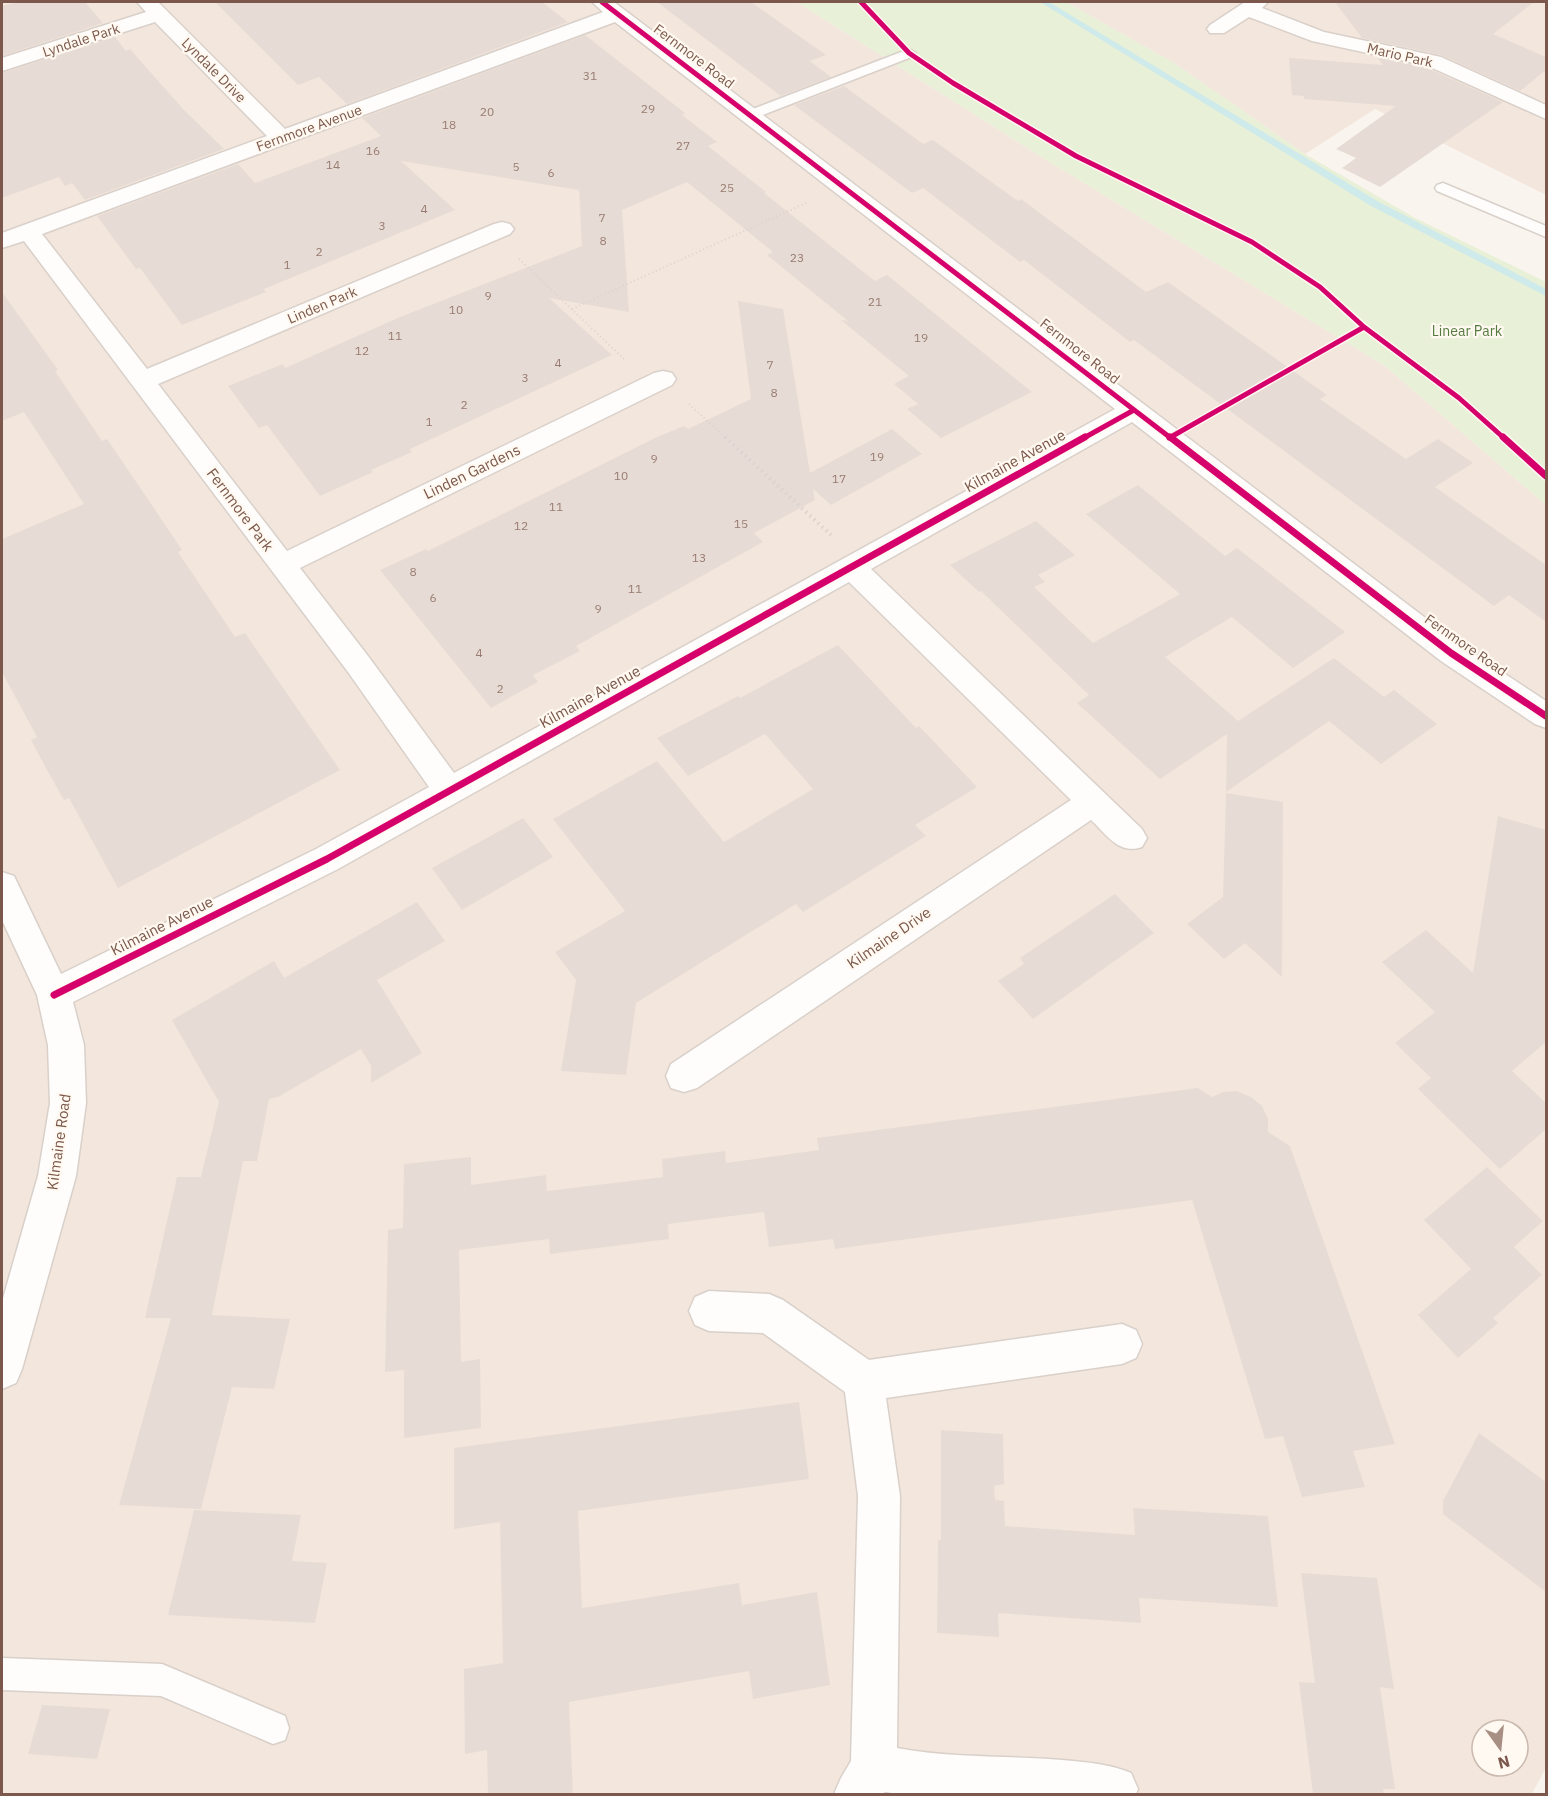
<svg xmlns="http://www.w3.org/2000/svg" width="1548" height="1796" font-family="'IBM Plex Sans',sans-serif">
<rect width="100%" height="100%" fill="#faf4ee"/>
<path fill="#f3e6dc" fill-rule="evenodd" d="M2,2H797L1048,161L1385,366L1546,505V1767L1532,1794H2ZM1482,1730H1518V1766H1482Z
M1066,2H1546V195L1375,109L1305,154L1174,63Z"/>
<path fill="#e8f0d8" d="M797,2H1066L1174,63L1305,154L1415,218L1546,282V505L1385,366L1048,161Z"/>
<g fill="none" stroke-linecap="round" stroke-linejoin="round">
<path fill="#cfeaea" fill-rule="evenodd" d="M1040,2H1049L1379,202L1546,289V296L1371,206Z"/>
</g>
<path fill="#e7dcd5" d="M18,2H85L103,23L2,56V6Z
M215,2H542L568,22L347,104L319,77L298,85Z
M657,2H751L826,55L810,61L831,77L781,96Z
M1335,2H1534L1493,34L1546,57V70L1520,91L1441,55L1362,38Z
M585,35L685,113L682,115L717,142L708,146L766,192L764,193L875,281L887,275L1032,392L941,438L907,409L918,404L894,384L909,376L841,320L848,321L767,255L773,252L687,182L622,210L629,312L549,298L612,355L410,449L412,452L371,470L373,472L320,496L267,425L259,428L228,386L283,364L285,368L400,317L582,246L579,190L401,161L455,210L264,289L266,292L182,325L140,268L136,269L97,216L238,164L255,183L381,136L362,118Z
M115,37L126,51L130,49L183,109L224,149L85,200L72,183L65,186L59,177L2,198V73Z
M1377,57L1427,68L1503,102L1380,187L1342,168L1356,158L1336,149L1396,106L1304,99V96L1292,95L1289,58L1383,65Z
M844,86L923,144L933,140L1018,201L1021,199L1146,292L1168,282L1327,395L1320,399L1406,459L1438,439L1473,463L1435,487L1546,565V622L1509,595L1494,606L1134,340L1130,342L1024,260L1020,262L923,188L912,193L794,105Z
M2,292L58,370L55,371L102,441L107,439L139,486L182,550L178,552L235,637L245,633L340,770L118,888L69,798L64,800L47,770L31,740L37,737L2,672V539L84,504L24,412L2,421Z
M738,301L783,309L810,473L892,429L922,454L831,505L813,489L815,500L754,533L763,542L576,646L580,651L533,675L538,682L491,708L380,570L426,549L428,551L657,437L684,426L688,429L751,399Z
M1138,485L1225,556L1237,548L1345,632L1293,668L1232,617L1165,657L1238,721L1334,658L1384,697L1394,690L1437,724L1381,764L1329,721L1226,792L1227,734L1160,779L1077,703L1089,695L981,591L979,592L950,565L1036,521L1075,555L1038,575L1045,582L1034,587L1093,643L1180,594L1086,514Z
M838,645L916,728L919,726L977,787L915,825L926,836L803,912L796,904L636,1003L626,1075L561,1071L576,980L555,952L625,911L553,819L657,761L724,842L813,789L765,734L688,776L657,738L738,696L740,698Z
M1226,793L1283,802L1282,977L1245,943L1224,959L1187,924L1223,897Z
M1498,816L1546,830V1042L1512,1071L1546,1103V1129L1500,1169L1418,1089L1431,1078L1395,1043L1435,1012L1382,962L1426,930L1473,973Z
M523,818L553,857L462,910L432,868Z
M1115,894L1154,933L1033,1019L998,981L1024,964L1020,958Z
M417,902L445,941L377,980L422,1053L371,1083V1066L361,1049L278,1097L269,1099L257,1161H243L212,1315L290,1319L274,1389L232,1387L201,1509L119,1505L171,1318H145L177,1177H201L219,1102L172,1020L274,961L284,978Z
M1198,1088L1212,1097L1223,1092L1237,1091L1251,1097L1262,1106L1268,1119V1132L1290,1146L1395,1444L1353,1451L1365,1487L1302,1497L1283,1436L1265,1439L1192,1200L835,1249L833,1239L769,1247L764,1212L668,1224L669,1239L550,1254L549,1239L459,1250L461,1362L480,1359L481,1428L404,1438V1370L385,1372L388,1230L403,1228L404,1164L471,1157V1185L546,1175L547,1191L663,1177L662,1159L725,1151L726,1163L819,1150L817,1138Z
M1487,1167L1543,1221L1514,1247L1542,1275L1493,1318L1498,1323L1458,1358L1418,1315L1471,1269L1424,1220Z
M799,1402L809,1479L578,1511L582,1608L739,1583L742,1605L817,1592L830,1685L753,1699L749,1671L569,1702L573,1794H488L487,1750L465,1754L464,1669L503,1663L500,1522L454,1529V1448Z
M941,1430L1003,1434L1004,1484L994,1486L995,1500L1004,1501L1005,1526L1135,1535L1133,1508L1268,1516L1278,1607L1139,1598L1141,1623L998,1613L999,1637L937,1633L938,1540H941Z
M1479,1433L1546,1482V1592L1443,1514V1501Z
M194,1510L301,1515L292,1561L327,1563L315,1623L168,1615Z
M1301,1573L1377,1578L1394,1689L1380,1687L1395,1789H1383L1384,1794H1313L1299,1682L1315,1683Z
M42,1705L110,1709L97,1759L28,1754Z"/>
<g fill="none" stroke-linecap="round" stroke-linejoin="round">
<defs>
<path id="lane" d="M909,49L916,53L914,56L755,118L750,120L742,115L745,112Z
M1443,183L1546,226V237L1437,191L1435,188L1437,185Z
M2,1658L162,1664L285,1716L289,1728L285,1740L273,1744L161,1696L2,1690Z"/>
<path id="street" d="M137,2H158L285,129L603,12L592,2H614L1461,645L1546,701V728L1535,724L1441,661L1132,422L871,569L1142,829L1147,838L1142,847C1119,855 1107,835 1091,820L697,1088L684,1092L671,1088L666,1076L671,1064L1071,800L849,582L338,869L73,1002L84,1045L86,1103L76,1176L22,1369L16,1383L2,1389V1302L38,1176L50,1103L48,1045L37,995L2,920V872L14,876L61,974L316,849L429,787L348,672L24,241L2,248V233L267,136L155,22L2,71V58L146,12ZM615,22L1115,409L454,773L368,656L300,568L672,385L676,379L672,373L663,371L654,373L287,551L158,384L510,234L514,229L510,224L502,222L494,224L147,369L42,234Z
M1245,2H1268L1262,8L1324,32L1441,57L1546,105V119L1428,66L1312,41L1249,17L1224,33H1210L1207,29L1210,25Z
M709,1291L769,1294L783,1300L869,1360L1122,1324L1136,1330L1142,1344L1136,1358L1122,1364L886,1398L900,1496L897,1748C955,1759 1014,1755 1073,1761C1093,1763 1112,1765 1131,1773L1138,1789L1136,1794H899L885,1792L883,1794H834L841,1778L851,1761L858,1496L845,1392L763,1333L709,1331L695,1325L689,1311L695,1297Z"/>
</defs>
<use href="#lane" stroke="#d9d0ca" stroke-width="3"/>
<use href="#street" stroke="#d9d0ca" stroke-width="3"/>
<path stroke="#dcd2ce" stroke-width="2" stroke-dasharray="1 3" stroke-linecap="butt" d="M519,259L624,359
M572,309L806,203
M689,404L727,439"/>
<path stroke="#dcd2ce" stroke-width="4" stroke-dasharray="1.5 4" stroke-linecap="butt" d="M725,437L831,535"/>
<use href="#lane" fill="#fefdfc" fill-rule="evenodd"/>
<use href="#street" fill="#fefdfc" fill-rule="evenodd"/>
<defs>
<path id="cycleway-far1" d="M602,2L1172,439
M861,2L909,53L953,83L1076,156L1252,242L1320,287L1364,327L1459,398L1505,439
M1169,438L1364,327
M1082,439L1134,410"/>
<path id="cycleway" d="M1170,437L1451,653L1546,716
M1503,437L1546,476
M54,995L327,859L1085,437"/>
</defs>
<use href="#cycleway-far1" stroke="#fff9f1" stroke-width="8"/>
<use href="#cycleway" stroke="#fff9f1" stroke-width="10"/>
<use href="#cycleway-far1" stroke="#d6006c" stroke-width="5"/>
<use href="#cycleway" stroke="#d6006c" stroke-width="7"/>
</g>
<g text-anchor="middle" stroke-width="4.5" stroke-linejoin="round" paint-order="stroke">
<g font-size="12" fill="#987b70">
<text x="590" y="80">31</text>
<text x="648" y="113">29</text>
<text x="487" y="116">20</text>
<text x="449" y="129">18</text>
<text x="683" y="150">27</text>
<text x="373" y="155">16</text>
<text x="333" y="169">14</text>
<text x="516" y="171">5</text>
<text x="551" y="177">6</text>
<text x="727" y="192">25</text>
<text x="424" y="213">4</text>
<text x="602" y="222">7</text>
<text x="382" y="230">3</text>
<text x="603" y="245">8</text>
<text x="319" y="256">2</text>
<text x="797" y="262">23</text>
<text x="287" y="269">1</text>
<text x="488" y="300">9</text>
<text x="875" y="306">21</text>
<text x="456" y="314">10</text>
<text x="395" y="340">11</text>
<text x="921" y="342">19</text>
<text x="362" y="355">12</text>
<text x="558" y="367">4</text>
<text x="770" y="369">7</text>
<text x="525" y="382">3</text>
<text x="774" y="397">8</text>
<text x="464" y="409">2</text>
<text x="429" y="426">1</text>
<text x="877" y="461">19</text>
<text x="654" y="463">9</text>
<text x="621" y="480">10</text>
<text x="839" y="483">17</text>
<text x="556" y="511">11</text>
<text x="741" y="528">15</text>
<text x="521" y="530">12</text>
<text x="699" y="562">13</text>
<text x="413" y="576">8</text>
<text x="635" y="593">11</text>
<text x="433" y="602">6</text>
<text x="598" y="613">9</text>
<text x="479" y="657">4</text>
<text x="500" y="693">2</text>
</g>
<g font-size="14" fill="#7b584b" stroke="#fff9f1">
<text transform="translate(81 40) rotate(-18)" y="5">Lyndale Park</text>
<text transform="translate(1400 55) rotate(13)" y="5">Mario Park</text>
<text transform="translate(694 56) rotate(37)" y="5">Fernmore Road</text>
<text transform="translate(214 70) rotate(45)" y="5">Lyndale Drive</text>
<text transform="translate(309 128) rotate(-20)" y="5">Fernmore Avenue</text>
<text transform="translate(322 305) rotate(-23)" y="5">Linden Park</text>
<text transform="translate(1080 351) rotate(38)" y="5">Fernmore Road</text>
<text transform="translate(1466 645) rotate(35)" y="5">Fernmore Road</text>
</g>
<g font-size="14" fill="#557a3f" stroke="#fff9f1">
<text x="1467" y="336">Linear Park</text>
</g>
<g font-size="15" fill="#7b584b" stroke="#fff9f1">
<text transform="translate(1015 461) rotate(-29)" y="5">Kilmaine Avenue</text>
<text transform="translate(472 472) rotate(-26)" y="5">Linden Gardens</text>
<text transform="translate(240 510) rotate(53)" y="5">Fernmore Park</text>
<text transform="translate(590 697) rotate(-29)" y="5">Kilmaine Avenue</text>
<text transform="translate(162 926) rotate(-27)" y="5">Kilmaine Avenue</text>
<text transform="translate(889 938) rotate(-34)" y="5">Kilmaine Drive</text>
<text transform="translate(59 1142) rotate(-82)" y="5">Kilmaine Road</text>
</g>
</g>
<rect width="1548" height="1796" fill="none" stroke="#7b584b" stroke-width="6"/>
<g transform="translate(1500 1748) rotate(165)"><circle r="28" fill="#fff9f1" stroke="#cab9af" stroke-width="1.5"/>
<path d="M0-4.5L10 22L0 15L-10 22Z" fill="#a78f84"/>
<text y="-9" font-size="16" font-weight="bold" text-anchor="middle" fill="#7b584b">N</text>
</g>
</svg>
